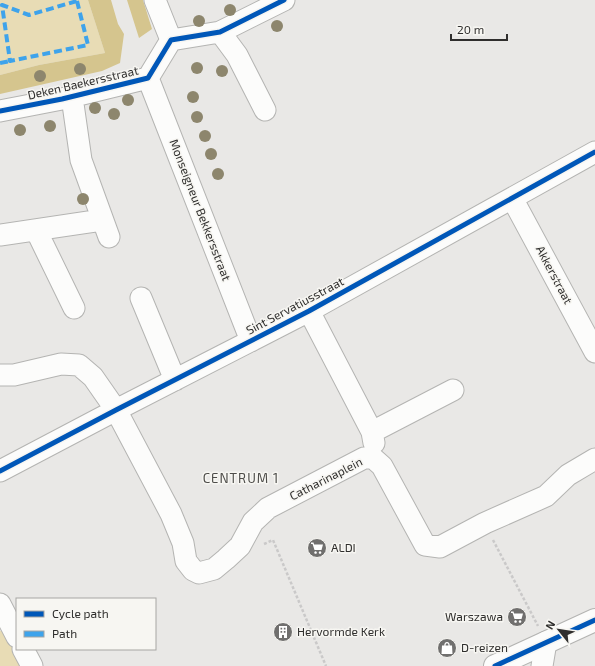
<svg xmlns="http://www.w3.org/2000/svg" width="595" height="666" font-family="'Exo 2',sans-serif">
<rect width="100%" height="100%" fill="#e9e8e6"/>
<path fill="#e8dcb5" d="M0,0H88L105,53L39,65L0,75Z
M3,630L28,666H0V631Z"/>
<path fill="#d5c58e" d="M88,0H111L118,24L124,34L120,63L102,71L0,94V75L39,65L105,53Z
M127,0H143L152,29L139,38Z"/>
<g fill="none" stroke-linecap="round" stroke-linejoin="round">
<defs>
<path id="minor" d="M155,0L171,40
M220,32L237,55L265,110
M148,78L251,341
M72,97L81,160L109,237
M0,111L62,99L148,78L171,40L220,32L284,0
M512,198L595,352
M36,230L74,308
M0,235L102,220
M141,298L175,380
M309,311L372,432L374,443
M0,375H14L61,364L79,365L93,377L116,410L171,514L183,543L186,561L193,570L199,573L214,569L226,559L240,546L253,522L268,508L364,458H373L382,466L425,545L440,547L485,523L546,496L568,475L595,459
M372,432L453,390
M0,471L116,410L309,311L595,152
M0,604L17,637
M23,649L32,666
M542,666L546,642"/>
<path id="major" d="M495,666L595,620"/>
</defs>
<use href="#minor" stroke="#b4b4b2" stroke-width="23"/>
<use href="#major" stroke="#b4b4b2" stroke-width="24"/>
<path stroke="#cac9c9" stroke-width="2.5" stroke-dasharray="3 2" stroke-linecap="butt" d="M493,540L538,626
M264,544L273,540L326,666"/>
<use href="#minor" stroke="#fcfcfb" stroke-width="21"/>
<use href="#major" stroke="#fcfcfb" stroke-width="22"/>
<path stroke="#3ea3eb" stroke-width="4" stroke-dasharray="8 4" stroke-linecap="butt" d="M77,1L88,45L10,61L2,5L29,15Z
M0,63L10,61"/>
<defs>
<path id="cycleway" d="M0,111L62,99L148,78L171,40L220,32L284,0
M0,471L116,410L309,311L595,152
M495,666L595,620"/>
</defs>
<use href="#cycleway" stroke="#f7f6f2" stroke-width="8"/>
<use href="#cycleway" stroke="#0057b8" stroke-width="5"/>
</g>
<g fill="#8d866d">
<circle cx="230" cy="10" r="6"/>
<circle cx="199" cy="21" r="6"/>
<circle cx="277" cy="26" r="6"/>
<circle cx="197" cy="68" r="6"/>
<circle cx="80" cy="69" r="6"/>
<circle cx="222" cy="71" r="6"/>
<circle cx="40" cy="76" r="6"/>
<circle cx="193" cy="97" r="6"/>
<circle cx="128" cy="100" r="6"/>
<circle cx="95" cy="108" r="6"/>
<circle cx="114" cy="114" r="6"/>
<circle cx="197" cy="117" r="6"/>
<circle cx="50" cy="126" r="6"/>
<circle cx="20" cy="130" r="6"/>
<circle cx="205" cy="136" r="6"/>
<circle cx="211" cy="154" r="6"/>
<circle cx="218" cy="174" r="6"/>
<circle cx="83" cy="199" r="6"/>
</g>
<defs>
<symbol id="supermarket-disc" viewBox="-11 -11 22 22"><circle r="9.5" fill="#706f6e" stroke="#f7f6f2"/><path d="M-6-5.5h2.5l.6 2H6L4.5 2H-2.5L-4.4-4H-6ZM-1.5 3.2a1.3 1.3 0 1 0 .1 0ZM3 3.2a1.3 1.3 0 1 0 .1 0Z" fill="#fff"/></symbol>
<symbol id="building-disc" viewBox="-11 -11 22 22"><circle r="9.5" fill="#706f6e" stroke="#f7f6f2"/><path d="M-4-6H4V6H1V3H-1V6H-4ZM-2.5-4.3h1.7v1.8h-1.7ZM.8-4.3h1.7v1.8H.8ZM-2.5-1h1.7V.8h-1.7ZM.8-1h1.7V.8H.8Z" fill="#fff"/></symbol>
<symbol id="shop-disc" viewBox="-11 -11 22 22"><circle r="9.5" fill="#706f6e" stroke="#f7f6f2"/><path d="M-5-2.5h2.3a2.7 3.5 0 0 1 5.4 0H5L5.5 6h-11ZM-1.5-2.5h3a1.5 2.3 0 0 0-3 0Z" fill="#fff"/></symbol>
</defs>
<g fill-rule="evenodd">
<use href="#supermarket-disc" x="306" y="537" width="22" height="22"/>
<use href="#supermarket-disc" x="506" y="606" width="22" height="22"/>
<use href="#building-disc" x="272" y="621" width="22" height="22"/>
<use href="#shop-disc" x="436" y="637" width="22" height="22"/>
</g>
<g text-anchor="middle" stroke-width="3" stroke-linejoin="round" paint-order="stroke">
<g font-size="12" fill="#2f2e2d" stroke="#f7f6f2">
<text transform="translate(83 83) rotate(-13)" y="4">Deken Baekersstraat</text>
<text transform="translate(200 210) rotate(69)" y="4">Monseigneur Bekkersstraat</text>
<text transform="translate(554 275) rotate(62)" y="4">Akkerstraat</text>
<text transform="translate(295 306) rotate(-28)" y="4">Sint Servatiusstraat</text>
<text transform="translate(326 479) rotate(-27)" y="4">Catharinaplein</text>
</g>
<g font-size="12" fill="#2f2e2d" stroke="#f7f6f2" text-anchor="start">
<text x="331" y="552">ALDI</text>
<text x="503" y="621" text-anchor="end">Warszawa</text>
<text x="297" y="636">Hervormde Kerk</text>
<text x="461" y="652">D-reizen</text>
</g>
<g font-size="13" letter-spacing="1" fill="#4e4d4a" stroke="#f7f6f2">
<text x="241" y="483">CENTRUM 1</text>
</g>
</g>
<rect x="16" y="598" width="140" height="52" fill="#f7f6f2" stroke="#a7a6a3"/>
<rect x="24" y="611" width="20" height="6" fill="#0057b8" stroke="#a7a6a3"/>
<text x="52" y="618" font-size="12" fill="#2f2e2d">Cycle path</text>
<rect x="24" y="631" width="20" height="6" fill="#3ea3eb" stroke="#a7a6a3"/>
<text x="52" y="638" font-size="12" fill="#2f2e2d">Path</text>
<g transform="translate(559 630) rotate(300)" stroke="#f7f6f2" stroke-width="3" paint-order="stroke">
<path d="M0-3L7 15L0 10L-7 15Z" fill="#2f2e2d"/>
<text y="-6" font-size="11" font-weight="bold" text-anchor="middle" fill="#2f2e2d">N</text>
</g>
<path d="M451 34v6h56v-6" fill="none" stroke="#2f2e2d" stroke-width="2"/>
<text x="457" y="34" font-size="12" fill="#2f2e2d" stroke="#f7f6f2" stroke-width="3" paint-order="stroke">20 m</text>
</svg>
